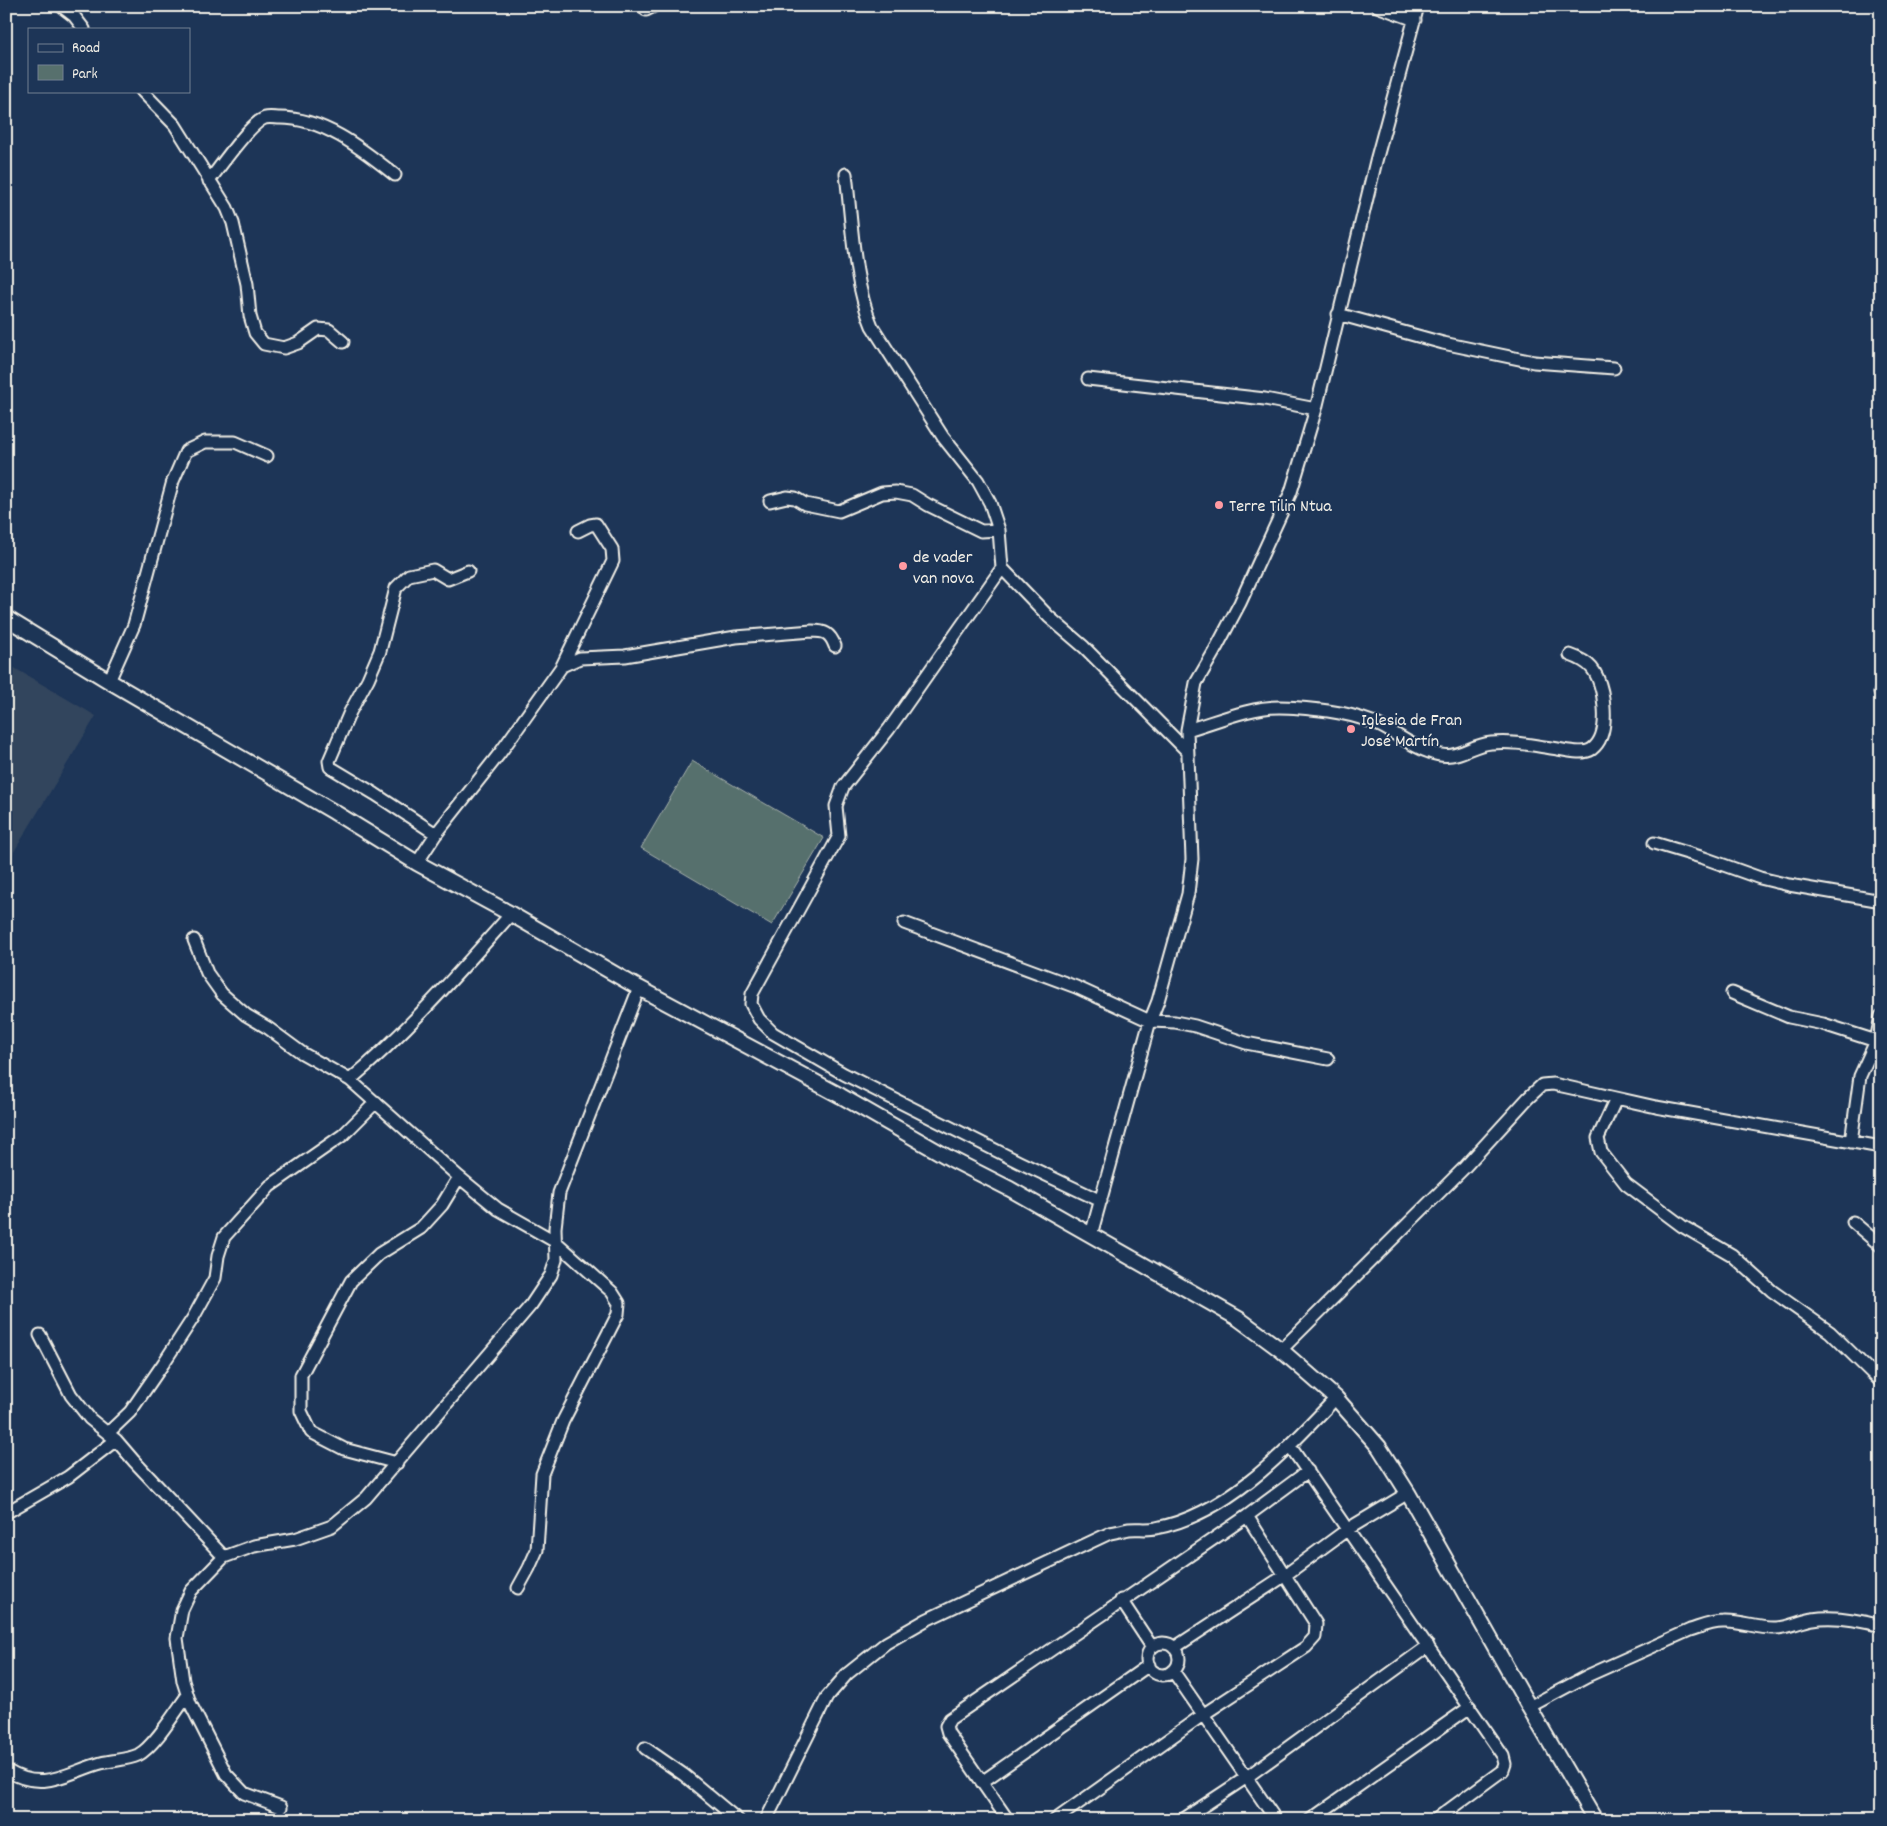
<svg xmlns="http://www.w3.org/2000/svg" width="1887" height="1826" font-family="Dekko,sans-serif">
<rect width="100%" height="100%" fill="#1d3557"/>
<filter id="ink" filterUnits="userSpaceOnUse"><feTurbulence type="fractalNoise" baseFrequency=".02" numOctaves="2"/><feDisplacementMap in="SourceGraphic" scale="10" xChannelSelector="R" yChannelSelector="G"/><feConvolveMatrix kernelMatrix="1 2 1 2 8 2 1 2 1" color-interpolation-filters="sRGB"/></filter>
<g filter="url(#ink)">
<path fill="#31445d" d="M6,663L96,716L6,865Z"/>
<path fill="#57706d" stroke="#a6b0aa" d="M692,761L824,838L772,925L641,848Z"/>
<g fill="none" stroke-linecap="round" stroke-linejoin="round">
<defs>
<path id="minor" d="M61,6L74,16L84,29
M1377,6L1415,20
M646,10L654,6
M142,91L175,125L227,208L233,223L247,284L250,316L255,333L264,344L284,348L298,343L318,329L329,330L343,342
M846,174C852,222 853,282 872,326L943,437L978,481L990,503L999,530L1002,568L1049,617L1084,647L1187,751
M209,181C220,167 250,123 265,118C269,117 276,118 280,118C324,118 362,149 395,175
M1881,216V220
M1338,314L1443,343L1534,362L1614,368
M1088,379L1265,399L1316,409
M770,501L787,497L795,498L805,504L839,511L882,493L896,492L912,495L928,505L981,531L999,530
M1002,568L889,729L843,787L836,806L839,836L752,994L751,1004L759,1019L773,1033L844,1074L1019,1162L1101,1201
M562,666L580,658L625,656L736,637L812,631C825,631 830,633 835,646
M109,681L134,625L173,481L186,451L205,442H235L267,456
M1880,692H1881
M1187,730C1215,722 1250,707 1279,707C1295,707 1312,709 1328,711C1342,713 1359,717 1372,722C1392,730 1409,745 1429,752C1457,763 1468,745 1491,743C1512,741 1531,745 1551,748C1562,749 1582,756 1592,749C1608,737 1605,709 1602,692C1597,670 1590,662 1570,655
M436,834L375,794L330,767L329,761L350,712L368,679L380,651L396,588L409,575L433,570L448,579L468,571
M1654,843L1704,858L1760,878L1789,885L1876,900L1881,902
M417,863L436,834L500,753L562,666L613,561L612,549L596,524L590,525L578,531
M511,914C460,971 409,1030 350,1080L459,1177L498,1209L556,1242L612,1292L619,1303L618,1314L563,1421L542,1474L537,1550L529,1568L518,1588
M904,923L1076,987L1150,1021L1175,1022L1195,1026L1246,1043L1328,1059
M194,940L207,973L222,994L246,1015L268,1028L302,1053L350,1080
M1732,993L1789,1017L1823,1024L1876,1041L1881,1016
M1616,1099L1598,1138L1601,1152L1626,1184L1682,1226L1732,1255L1772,1291L1830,1332L1881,1382
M1851,1142L1860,1076L1876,1041L1881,1040
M1853,1222L1881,1246
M1091,1235L1150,1021L1158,1001L1188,894L1192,859L1187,730L1196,683L1214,652L1240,603L1291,492L1316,409L1376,161L1418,6
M40,1335L71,1395L90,1419L116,1440L134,1461L224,1557
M1281,1350L1464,1168L1528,1098L1542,1085L1553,1084L1567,1087L1656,1107L1881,1147
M108,1433L130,1412L163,1364L193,1318L215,1278L218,1256L224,1237L270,1186L343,1135L376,1102
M1290,1446L1503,1756L1505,1764L1503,1770L1435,1820
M397,1463L344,1449L311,1432L301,1411V1375L351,1281L379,1254L421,1228L442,1205L459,1177
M9,1511L68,1477L116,1440
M1121,1600L1152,1647
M1147 1659a16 16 0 1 1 32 0a16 16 0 1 1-32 0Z
M1174,1648L1284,1576L1348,1529L1408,1493
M1173,1671L1276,1820
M1529,1707L1587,1676L1690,1630C1700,1627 1711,1622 1723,1622C1741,1621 1758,1629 1776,1628C1788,1628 1800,1621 1813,1619C1835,1615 1859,1620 1881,1626
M645,1748L684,1775L738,1820
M6,1770C43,1793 66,1773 101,1763C113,1760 127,1760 138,1755C154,1747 176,1711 187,1696
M982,1782L1149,1665
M281,1807L244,1793L226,1774L190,1703L183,1681L177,1638L182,1610L191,1591L224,1557L254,1546L295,1539L332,1526L366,1498L531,1305L551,1275L556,1260L555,1228L559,1193L639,988
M766,1820L827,1697L847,1674L886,1643L926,1620L1110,1533C1117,1532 1123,1530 1129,1529C1138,1528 1147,1530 1156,1528C1229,1514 1287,1449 1336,1398
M1008,1820L948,1733L946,1726L950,1719L1247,1516L1308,1471
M1055,1820L1204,1714L1306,1647L1315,1637L1316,1624L1247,1516
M1182,1820L1247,1777L1428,1646
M1310,1820L1470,1707"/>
<path id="major" d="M6,618L109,681L334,812L417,863L511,914L639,988L841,1096L951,1159L1010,1189L1239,1319L1281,1350L1336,1398L1379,1447L1408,1493L1529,1707L1595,1820"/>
</defs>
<use href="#minor" stroke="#f4f1e8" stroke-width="15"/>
<use href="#major" stroke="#f4f1e8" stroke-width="18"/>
<use href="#minor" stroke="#1d3557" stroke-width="11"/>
<use href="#major" stroke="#1d3557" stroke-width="14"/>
</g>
</g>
<g fill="#ff9aa2" stroke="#1d3557" stroke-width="2">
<circle cx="1219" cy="505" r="5"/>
<circle cx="903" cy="566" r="5"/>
<circle cx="1351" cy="729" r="5"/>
</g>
<g text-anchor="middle" stroke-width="4" stroke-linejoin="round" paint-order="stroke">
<g font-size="18" fill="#f4f1e8" stroke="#1d3557" text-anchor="start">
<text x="1229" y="511">Terre Tilin Ntua</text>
<text x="913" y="562">de vader<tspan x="913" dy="21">van nova</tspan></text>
<text x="1361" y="725">Iglesia de Fran<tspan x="1361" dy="21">José Martín</tspan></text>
</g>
</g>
<rect width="1887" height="1826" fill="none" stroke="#1d3557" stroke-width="25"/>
<rect x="12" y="12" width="1862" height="1801" fill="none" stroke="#f4f1e8" stroke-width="2" filter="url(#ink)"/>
<rect x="28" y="28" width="162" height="65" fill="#1d3557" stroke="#738091"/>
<rect x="38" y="44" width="25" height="8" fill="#1d3557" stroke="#738091"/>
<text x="72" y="52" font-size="15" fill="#f4f1e8">Road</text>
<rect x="38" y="65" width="25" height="15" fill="#57706d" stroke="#738091"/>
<text x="72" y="78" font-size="15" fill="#f4f1e8">Park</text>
</svg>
